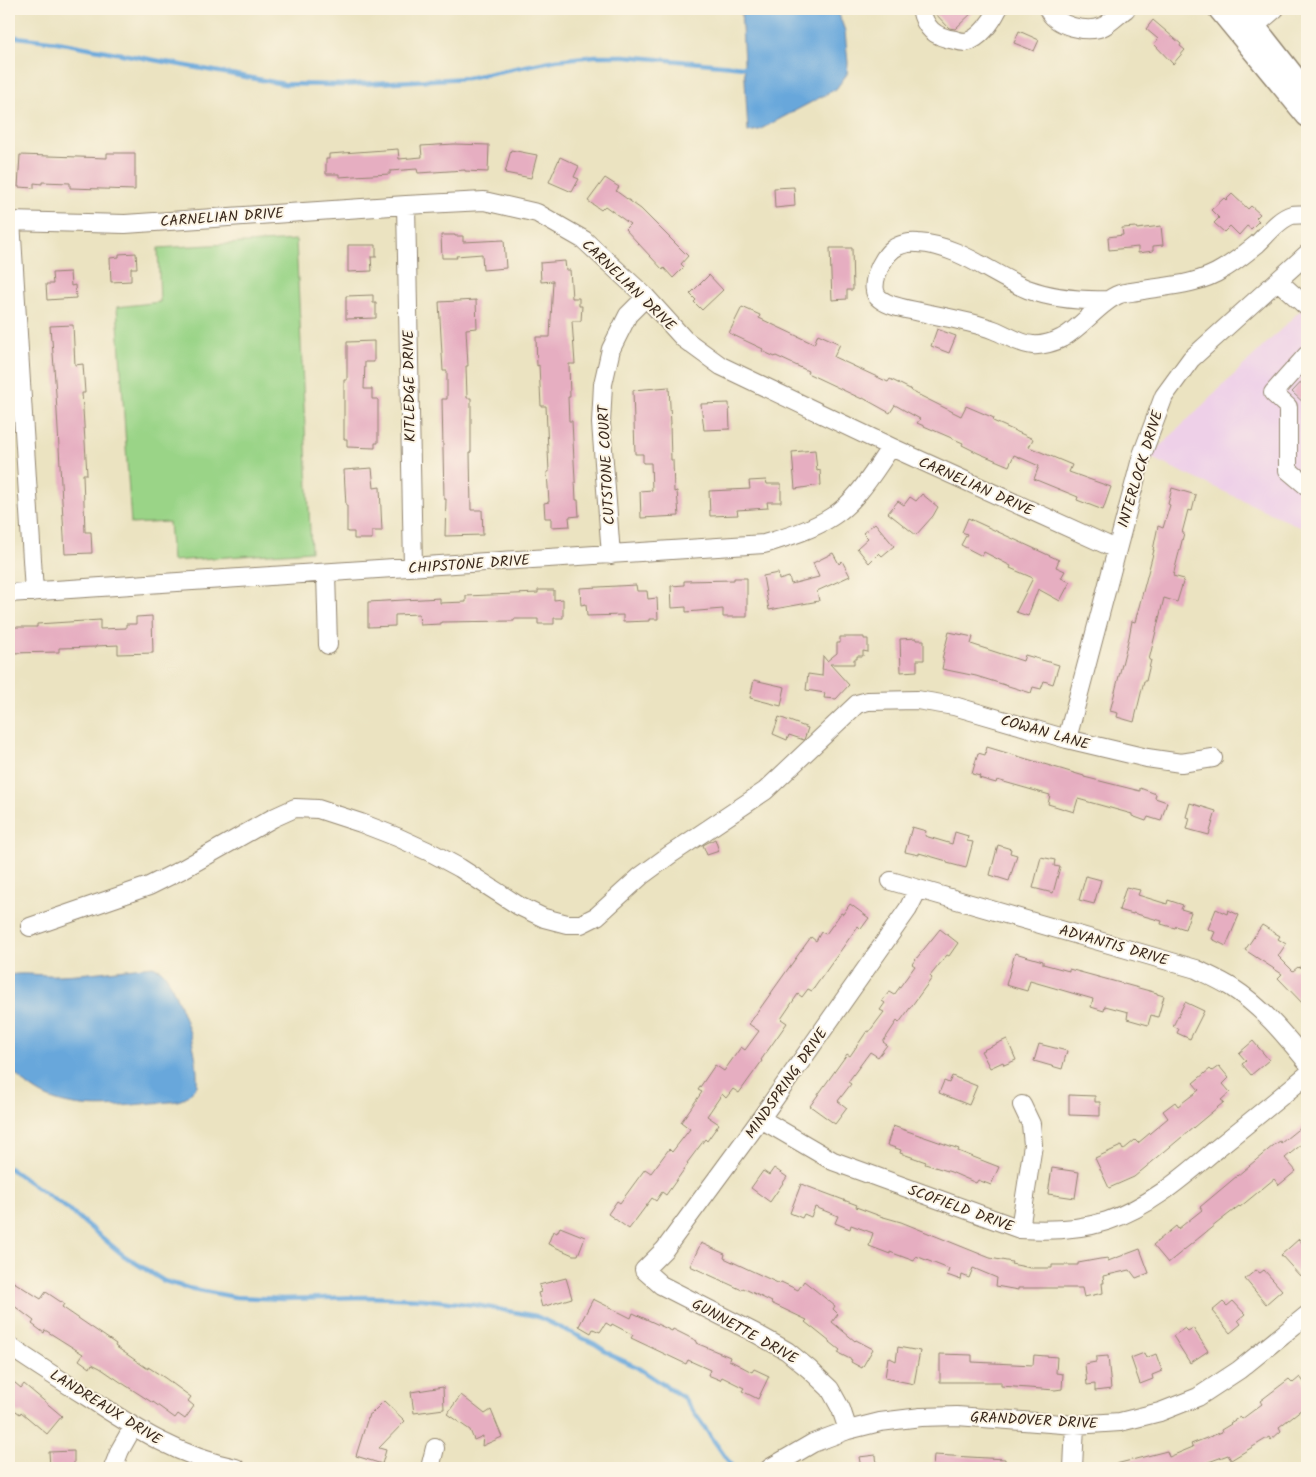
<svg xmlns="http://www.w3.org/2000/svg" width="1316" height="1477" font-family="Kalam,sans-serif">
<rect width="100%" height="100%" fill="#fcf5e5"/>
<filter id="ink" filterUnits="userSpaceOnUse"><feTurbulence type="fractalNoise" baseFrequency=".02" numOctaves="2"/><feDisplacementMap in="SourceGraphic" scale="10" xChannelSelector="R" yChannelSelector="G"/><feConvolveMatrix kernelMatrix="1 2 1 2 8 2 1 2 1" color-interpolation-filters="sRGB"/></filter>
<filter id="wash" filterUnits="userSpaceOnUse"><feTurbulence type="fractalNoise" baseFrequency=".0096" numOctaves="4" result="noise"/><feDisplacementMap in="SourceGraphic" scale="20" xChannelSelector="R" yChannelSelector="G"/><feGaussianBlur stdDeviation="1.12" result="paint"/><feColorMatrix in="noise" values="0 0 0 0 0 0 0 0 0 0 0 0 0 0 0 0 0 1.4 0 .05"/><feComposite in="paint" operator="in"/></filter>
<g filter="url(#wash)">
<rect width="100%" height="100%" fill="#ebe3c1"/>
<path fill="#eed0e8" d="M1307,304V530L1149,457Z"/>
<path fill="#9ad487" stroke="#6a7f52" d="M296,240L311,551L172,561L169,522L131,524L117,307L160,302L158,248Z"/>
<path fill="#68a7db" stroke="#52687c" d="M741,9H837L845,31L848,63L847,74L836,89L759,130L748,132Z
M153,966L161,970L167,976C183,1012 199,1046 197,1086C193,1090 188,1096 183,1099C175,1103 162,1102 153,1103C120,1106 86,1111 54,1100C36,1094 21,1081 9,1067V975C25,972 42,976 59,975C91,974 122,969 153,966Z"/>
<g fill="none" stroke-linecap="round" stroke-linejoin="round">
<path stroke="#68a7db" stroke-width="4.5" d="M9,36L57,42L284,84L340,85L467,78L556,60L595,56H625L744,67L748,65
M9,1168L68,1209L123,1255L164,1281L188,1288L235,1297L283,1299L365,1297L423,1299L475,1305L536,1316L595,1344L613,1356L635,1366L684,1398L733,1468"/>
</g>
<g id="blocks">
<path fill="#e6aec1" d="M932,9H976L955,29L949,28L933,11Z
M1153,20L1181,44L1180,46L1185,50L1173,64L1154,44L1158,39L1146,29Z
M1019,31L1039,40L1034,51L1014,43Z
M454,144L489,145L488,172L465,171V170L418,173L417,169L390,171V174L354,176L339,177V174H326V159H329V154L398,149L399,159L422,157L421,146Z
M511,150L537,155L531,178L505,173Z
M107,153H135V190L70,188V183L42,182V184L34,183V188L18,187L20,155L107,158Z
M560,157L579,166L574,177L579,179L572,192L549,182Z
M605,178L619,187L616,191L641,209L688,256L681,264L684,267L673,278L664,268L663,270L625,229L630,224L605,206L601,210L588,201Z
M794,187L795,206L775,208L774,188Z
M1232,194L1248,209L1251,206L1260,214L1256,218L1259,221L1251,229L1247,226L1239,235L1230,226L1224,232L1214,223L1219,218L1211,210L1224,198L1226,200Z
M1161,226L1163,245L1153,246V251L1138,253V247L1109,250L1108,237L1123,235L1122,228L1136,227L1137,229Z
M441,235H455V236H463V242L504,240L506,268L483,270L482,254L456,256L457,258H442Z
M348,245H376V257H371L372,271L348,272Z
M830,248H852L853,290H847V299L832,300Z
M136,253L137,268H131V281L111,282L110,258L119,257V254Z
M565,261L566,270H570L572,298H579V306H582L581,321H572L575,364H569L570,397H568L569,421H572L576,500H578L579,516L569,517L570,526L551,527V518H545L544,503L549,502L547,472H549L546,406H541L539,365L537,366L536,337H550L553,281L541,282L540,263Z
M70,272L71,286L75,285L76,298L47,300L46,284H53L52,273Z
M709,275L723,290L702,310L694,302L696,300L690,294Z
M373,295V303H376V318L346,319V296Z
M476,300L477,328L466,329L468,366H466L467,398H471V452H470L471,510H482L483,535L445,536L446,499H444L442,399H447V371H443L439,302Z
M742,307L760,315L759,318L814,344L818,334L840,344L834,357L888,382L890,379L912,390L911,391L961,416L966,406L994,418L993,421L1033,439L1029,447L1072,465L1069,472L1111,487L1103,510L1077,500L1078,497L1034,479L1039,466L1014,455L1009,466L978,453L962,445L963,443L917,423L920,419L895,405L890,413L863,398L862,399L807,373L808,371L776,356L775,357L762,351L763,349L729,333Z
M73,325L75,365L83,364L85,393H82L87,474H83L85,532H91L92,553L65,554L56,394L52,340H51L50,326Z
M937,329L956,336L949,353L931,346Z
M374,341V362H365L364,389H372V399H378V443H375V448L347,447V439H344V380H347V342Z
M1307,376V406L1292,392Z
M669,387L671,424H670L671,460H673L674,492L677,491L679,516L641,518L640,491L652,490L651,463H643V454H635L633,390Z
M729,403L730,429L704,430L701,404Z
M815,450L817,471L820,470L821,485L795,489L792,452Z
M372,468L374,488L380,487L382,531H372V539H354V532H347V506H346L344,470Z
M766,480L767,484H781V502H767L768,508L737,510L738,515L710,516L709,491L750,489L749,481Z
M1172,488L1196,495L1192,511L1188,510L1182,533H1184L1173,576L1184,579L1177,602L1164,598L1149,660H1151L1146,681H1144L1134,722L1117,717L1118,713L1110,711L1129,637L1132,621L1135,622L1154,550H1153L1158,526L1163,528L1170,505L1168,504Z
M922,494L938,507L933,516L916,535L888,513L898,501L904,505L910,497L916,501Z
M968,518L1059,560L1056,567L1065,571L1061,578L1070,582L1060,601L1038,589L1028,616L1016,612L1033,578L1010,568L1011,566L984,552L982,556L961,545L967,534L962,532Z
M875,523L894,546L882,556L879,553L869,563L857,548L868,538L863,533Z
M833,553L839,564L842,561L850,576L817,591L819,601L769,610L763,576L778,573L779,580L789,577L791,584L819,577L813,563Z
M734,578H747V617H723V609L686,612V607L672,608L671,586L684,585V581L734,580Z
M636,585L637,591H647L648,599L657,598L658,619H649V621L623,622V615L587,616L586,604L581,605L580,588Z
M538,590H554V600L563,599V618H554V624H538V619H514V621L441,622V624L420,625L419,614L395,615V626L368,627V602L440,598V603L466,602V596L538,593Z
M152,616L153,653L118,654V645L96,646V647L59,648V652L9,653V627H37V624L100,620V629L126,628V624H136V617Z
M949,632L973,637L971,644L1023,661L1025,655L1059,665L1053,684L1044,681L1041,689L1033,687L1031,693L976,676L942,669L944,659H942Z
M840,637H864V639H868V652L863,651V656H857V659H854V664H830L849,685L836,699L824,698L825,693L806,690L808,674L822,676L823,656L827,661L837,653V643H840Z
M916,638V640H924V660H917V671L901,672L900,639Z
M754,680L785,687L781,706L750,698Z
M779,717L808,728L804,740L789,735L787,740L773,734Z
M987,747L1084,776V777L1140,791V788L1156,794L1155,798L1167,802L1161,821L1148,817L1146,821L1132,816V814L1078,799L1074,812L1048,804L1050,795L997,780L996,783L979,778L980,776L972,774L978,753L985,755Z
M1190,803L1216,811L1209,835L1187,829L1190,818L1186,817Z
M912,827L926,831L925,836L952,844L955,832L968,836L967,841L973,842L966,868L947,863V861L919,853V855L905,852Z
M715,839L719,851L707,855L703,845Z
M998,845L1011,849L1010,853L1017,855L1009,881L990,875Z
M1041,857L1055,860L1054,866L1060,867L1053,893L1033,888Z
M1086,876L1101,880L1094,904L1079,900Z
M1126,887L1140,890L1138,895L1167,904L1168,900L1183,905L1181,909L1191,912L1185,929L1176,926L1175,928L1161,924L1162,921L1133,913V914L1119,910Z
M850,904L869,918L861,929L858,926L812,991L808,989L802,997L798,994L781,1019L787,1023L761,1060L762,1061L739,1093L733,1089L726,1098L722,1094L707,1116L719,1124L707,1141L705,1139L687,1163L688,1164L666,1195L662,1192L656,1201L652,1198L629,1229L608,1214L617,1201L620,1203L645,1169L651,1173L669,1149L672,1152L690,1129L681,1122L702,1092L698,1090L715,1065L724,1071L741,1047L745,1050L759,1031L749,1024L798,955L811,937L816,941L821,932L826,934L841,913L843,914Z
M1216,909L1227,914L1228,910L1239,915L1226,946L1212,939L1215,932L1208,929Z
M1262,925L1280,936L1278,939L1286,944L1278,956L1293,971L1298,967L1299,968L1307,959V1008L1278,978L1282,974L1245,950Z
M940,929L958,943L949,956L947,955L930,976L932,978L899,1023L897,1021L883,1042L887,1045L878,1057L870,1052L848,1082L851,1084L838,1101L847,1108L835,1124L810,1106L847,1054L850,1056L867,1031L869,1032L884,1012L880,1010L885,1003L882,1001L889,992L894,995L915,966L912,964Z
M1015,953L1043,961V964L1069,971V969L1157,993V994L1164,996L1158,1017L1151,1015L1148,1025L1127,1019L1128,1012L1105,1006L1104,1011L1091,1007L1093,999L1030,981L1027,991L1006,985Z
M1185,1002L1204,1011L1190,1039L1177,1033L1179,1029L1173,1026Z
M1007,1039L1016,1060L1004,1065L1003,1062L990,1068L981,1051Z
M1253,1041L1269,1060L1251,1075L1242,1064L1246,1061L1239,1053Z
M1039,1044L1067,1051L1062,1069L1034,1061Z
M1219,1066L1229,1078L1223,1084L1230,1092L1221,1100L1224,1102L1134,1177L1109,1188L1095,1158L1121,1146L1123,1150L1135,1140L1138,1143L1168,1118L1163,1111L1175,1102L1178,1106L1199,1090L1193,1083L1210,1069L1212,1071Z
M952,1076L977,1086L969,1105L939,1093L944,1081L949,1083Z
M1069,1095L1095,1096V1102H1100V1116L1069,1115Z
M1307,1122V1140L1285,1158L1296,1171L1279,1185L1274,1179L1240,1207L1239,1206L1216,1224L1168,1263L1153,1245L1176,1226L1178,1229L1202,1210L1200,1207L1274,1145L1280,1141L1281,1143Z
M893,1126L959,1149L958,1151L999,1167L991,1185L978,1180L976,1183L951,1172L925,1164L926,1162L900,1153L901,1150L887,1145Z
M774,1168L787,1177L770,1202L751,1188L763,1171L769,1175Z
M1052,1168L1079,1172L1075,1198L1048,1194Z
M801,1184L857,1205L856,1207L880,1216L901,1222L990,1258L1012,1262L1011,1264L1031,1268H1052V1265H1078V1263L1100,1259L1108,1258V1261L1140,1249L1149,1273L1136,1278L1130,1270L1103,1276L1104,1283H1102L1103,1293L1084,1297L1082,1288H1018V1290L996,1286L997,1278L973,1268L969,1278L962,1275L961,1280L947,1275L949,1269L916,1256L914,1261L890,1252V1254L869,1246L873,1233L851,1225L850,1229L835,1223L838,1216L815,1207L811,1217L804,1214L802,1218L790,1213Z
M560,1227L585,1237L578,1255H573L548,1244L553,1231L557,1233Z
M1299,1239L1307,1249V1269L1300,1276L1281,1255Z
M701,1243L725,1254L724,1258L780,1284L781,1282L798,1290L804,1281L835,1306L833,1309L838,1314L832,1322L855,1341L856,1340L873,1349L862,1368L851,1362L852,1360L838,1353L840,1350L805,1322L807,1320L771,1303L772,1302L743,1288L742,1290L690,1266Z
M1256,1270L1260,1273L1264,1270L1282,1290L1266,1304L1245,1279Z
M566,1278L572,1298L542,1307L538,1293L541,1292L539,1285Z
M9,1279L41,1299L46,1292L64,1304L62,1307L116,1344L115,1346L148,1369V1367L165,1378L191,1397L188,1401L194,1406L185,1419L178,1414L175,1418L153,1402V1403L122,1383L100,1368L92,1364L90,1368L79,1360L83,1354L45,1330L44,1333L32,1324L34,1321L9,1302Z
M593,1299L631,1318L633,1313L672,1331L673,1329L697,1341L696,1343L730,1357L729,1360L752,1372L754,1369L769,1376L758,1399L742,1391L744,1388L722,1377L720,1380L708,1375L710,1370L688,1360L686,1364L631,1338L633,1335L612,1324L611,1326L606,1323L600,1332L593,1329L591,1333L579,1326Z
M1233,1301L1245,1314L1238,1320L1241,1324L1230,1333L1212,1311L1223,1302L1227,1306Z
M1185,1328L1188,1331L1193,1328L1208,1351L1190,1363L1173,1336Z
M898,1347L920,1351L914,1384L885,1378L888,1357L896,1361Z
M1144,1353L1146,1358L1156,1354L1162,1371L1152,1375L1153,1379L1140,1384L1131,1358Z
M940,1354L972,1355V1362L1033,1365L1034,1355L1057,1357L1056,1373L1063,1374L1062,1389L1055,1390L1001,1386V1382H940Z
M1108,1356L1111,1389L1095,1391V1384L1087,1385L1085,1364L1096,1362V1357Z
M1300,1377L1307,1386V1405L1279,1427L1281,1431L1271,1440L1269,1437L1231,1460L1228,1455L1203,1464L1204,1468H1117L1116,1464L1167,1451L1169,1457L1193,1447L1191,1444L1222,1432L1221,1430L1231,1424L1230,1423L1240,1417L1242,1419L1262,1404L1260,1401L1289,1379L1293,1383Z
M9,1378L21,1388L24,1384L62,1416L47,1434L21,1412L20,1414L9,1406Z
M443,1387L444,1409L414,1413L411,1392Z
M461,1395L485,1414L491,1410L502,1437L482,1446L483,1436L474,1440L470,1430L447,1414Z
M384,1401L405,1421L379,1448L386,1450L382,1464L356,1456L369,1414H371Z
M74,1451V1466L50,1467L49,1452Z
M876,1455L877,1468H861L859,1457Z
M934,1455L1005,1459V1468H933Z"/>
</g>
</g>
<g filter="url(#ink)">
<use href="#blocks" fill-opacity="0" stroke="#938670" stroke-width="1"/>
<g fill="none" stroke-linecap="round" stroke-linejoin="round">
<defs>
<path id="minor" d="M921,9C925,28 934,37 955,40C958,41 963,42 966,42C980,39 992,21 998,9
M1048,9C1055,26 1088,34 1104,26C1111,22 1119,14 1126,9
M1255,26L1275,9
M406,205L413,567
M9,221L125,224L406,205L484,201L537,213L584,240L646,297L684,339L721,366L891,447L1116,549
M11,221L34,592
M1278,281L1307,307
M1109,300C1081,301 1054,299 1027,289C991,274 958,245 918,243C910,242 900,244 893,249C882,257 866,289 880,299C890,307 907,309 920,312C944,317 970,321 994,330C1007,335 1019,344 1033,345C1041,346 1055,342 1062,338C1083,327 1100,301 1120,294C1127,292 1135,292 1143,290C1169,286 1200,284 1223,269C1235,262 1246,253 1257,244C1267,235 1278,219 1292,215C1296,214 1303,215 1307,214
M1307,355L1273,393L1288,407V470L1307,486
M611,555L601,423L603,384L611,349L628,315L646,297
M326,573L328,645
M9,593L764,544C787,537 812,530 833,516C858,500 874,471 891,447
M1067,739L1142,455L1164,396L1191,359L1307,254
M891,881L1196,969C1208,975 1220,980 1231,987C1261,1006 1284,1034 1307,1062
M30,927L149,886L183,869L273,818L295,808L318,809L361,823L397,837L434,854L460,868L519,906L544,918L567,924H581L597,916L641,876L671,854L765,791L857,704L868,701L917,700L954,706L1067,739L1147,758L1181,763L1213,758
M761,1119L833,1161L1020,1229C1050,1231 1079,1230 1107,1221C1149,1207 1182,1178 1215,1150C1246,1125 1277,1100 1307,1075
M1020,1229L1033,1145L1031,1124L1022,1105
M9,1346C35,1364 62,1381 89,1398C136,1429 180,1457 236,1468
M848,1430L841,1409L830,1389L809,1369L787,1351L755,1333L661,1285L644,1270L665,1249L754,1128L908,909L918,889
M113,1468L120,1450L133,1427
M430,1468L435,1448
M770,1468L813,1443L848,1430L880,1422L921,1417L957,1416L1075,1425L1120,1422L1160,1412L1198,1397L1239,1370L1307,1315
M1073,1468L1075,1425"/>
<path id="major" d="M1219,9L1307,116
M1241,9L1307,93"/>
</defs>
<use href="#minor" stroke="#938670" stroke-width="20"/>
<use href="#major" stroke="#938670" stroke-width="24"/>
<use href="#minor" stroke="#fff" stroke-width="18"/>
<use href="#major" stroke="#fff" stroke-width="21"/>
</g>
</g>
<g text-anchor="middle" stroke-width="4" stroke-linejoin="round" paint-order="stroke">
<g font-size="15" fill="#3b2a1e" stroke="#fcf5e5">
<text transform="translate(222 217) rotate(-4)" y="5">CARNELIAN DRIVE</text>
<text transform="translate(629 285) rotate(44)" y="5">CARNELIAN DRIVE</text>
<text transform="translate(409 386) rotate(-91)" y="5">KITLEDGE DRIVE</text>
<text transform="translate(606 465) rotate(-93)" y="5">CUTSTONE COURT</text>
<text transform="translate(1140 469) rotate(-73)" y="5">INTERLOCK DRIVE</text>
<text transform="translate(976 486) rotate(24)" y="5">CARNELIAN DRIVE</text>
<text transform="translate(469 564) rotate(-4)" y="5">CHIPSTONE DRIVE</text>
<text transform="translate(1045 732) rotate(16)" y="5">COWAN LANE</text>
<text transform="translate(1114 945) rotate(16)" y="5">ADVANTIS DRIVE</text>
<text transform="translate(786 1083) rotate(-55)" y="5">MINDSPRING DRIVE</text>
<text transform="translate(961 1208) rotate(20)" y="5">SCOFIELD DRIVE</text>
<text transform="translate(745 1331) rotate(29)" y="5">GUNNETTE DRIVE</text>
<text transform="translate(106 1407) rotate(32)" y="5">LANDREAUX DRIVE</text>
<text transform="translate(1034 1420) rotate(3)" y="5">GRANDOVER DRIVE</text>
</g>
</g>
<rect width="1316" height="1477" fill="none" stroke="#fcf5e5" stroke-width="30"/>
</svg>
